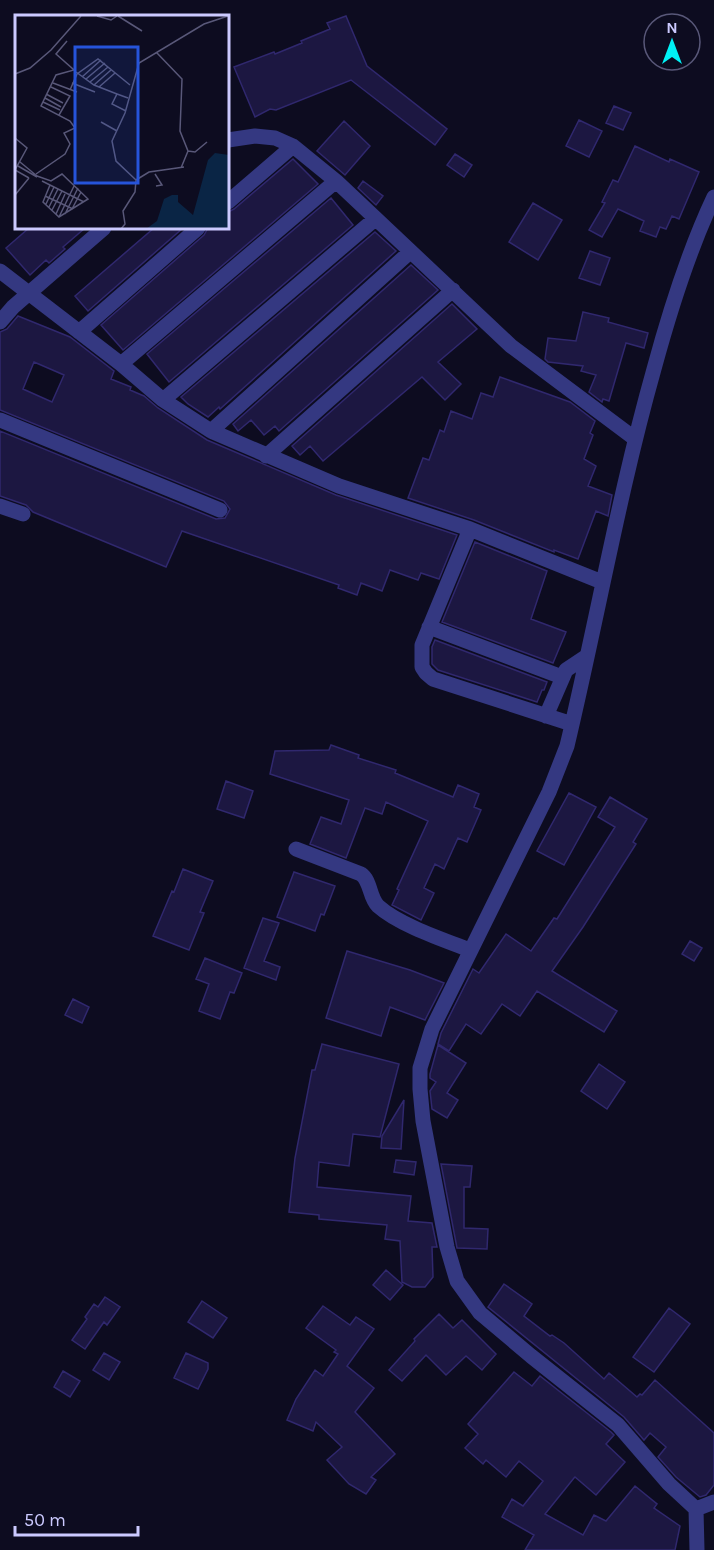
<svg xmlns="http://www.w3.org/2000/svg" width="714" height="1550" font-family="Karla,sans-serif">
<rect width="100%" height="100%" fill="#0d0c20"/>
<path fill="#1c1741" stroke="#30286e" stroke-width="1.5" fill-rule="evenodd" d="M346,16L367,66L447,129L435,145L351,80L276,110L270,109L255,117L234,67L274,52L275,54L302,43L301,41L330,29L327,23Z
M614,106L631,113L623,130L606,123Z
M579,120L602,131L589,157L566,146Z
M344,121L370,146L345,175L317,151Z
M635,146L669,162L670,159L699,172L679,219L672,216L666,229L660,227L656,237L640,231L644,221L618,209L602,237L589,230L605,203L602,202L613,180L618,182Z
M455,154L472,165L464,177L447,165Z
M293,159L318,184L123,350L101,325L204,235L208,228H228V212L234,209Z
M363,181L383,196L376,205L358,188Z
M331,198L353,225L169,382L147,354Z
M533,203L562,220L538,260L509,242Z
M29,228H85L63,247L65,249L49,263L46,260L30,275L6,248Z
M154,228H183L88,311L75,296Z
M375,232L396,251L220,409L219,407L208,417L188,404L181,397Z
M590,251L610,258L600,285L579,278Z
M411,265L438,290L279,431L275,426L264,435L251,420L238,431L233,424Z
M452,304L477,329L438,362L461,384L445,400L422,377L323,461L310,446L300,455L292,446Z
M583,312L609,318L608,322L648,333L644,348L626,343L609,401L603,399L602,402L589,392L596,375L581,371L583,366L548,362L545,359L548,338L576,341Z
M18,316L70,337L114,371L111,379L131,387L130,390L144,396L158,408L207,440L336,495L457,535L439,579L421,573L418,580L390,570L382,591L361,583L357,595L338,588L339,585L182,531L166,567L33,512L26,505L0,496V431L216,519L225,518L230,509L224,501L0,410V332L7,329ZM34,362L64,375L52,402L23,389Z
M500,377L570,402L595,421L590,433L593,435L584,459L596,466L588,486L612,495L608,516L596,511L578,559L554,550V552L474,520L408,498L423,458L429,460L440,430L444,432L451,411L472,419L481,393L493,397Z
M475,542L547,571L531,619L566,632L553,663L442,622Z
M435,640L547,682L544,690H542L537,702L438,670L432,664V647Z
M331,745L359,755L358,758L396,770L395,773L453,797L458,785L479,794L474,807L481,810L467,842L458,838L444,869L435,864L424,888L434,893L421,920L392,905L399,890L397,889L428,821L386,802L382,814L365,808L346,858L310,844L321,817L341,824L349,800L270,774L275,751L329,750Z
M226,781L253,791L244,818L217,809Z
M569,793L596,807L564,865L537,851Z
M610,797L647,819L633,842L636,844L583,927L552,971L617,1011L604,1032L537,991L520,1016L502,1004L481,1034L466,1024L449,1051L438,1044L441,1033L473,969L479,973L506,934L531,951L554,918L557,919L615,827L598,817Z
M183,869L213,881L200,912L204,913L189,950L153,936L172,891L174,892Z
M294,872L335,886L324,915L321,914L315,931L277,917Z
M263,918L279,923L264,961L280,967L276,980L244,968Z
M690,941L702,948L694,961L682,954Z
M347,951L410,970L444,983L425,1020L390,1007L381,1036L326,1018Z
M205,958L242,973L234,993L230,992L220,1019L199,1011L209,984L196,979Z
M73,999L89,1007L82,1023L65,1015Z
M322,1044L399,1064L380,1137L353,1134L349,1166L319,1162L317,1187L411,1196L408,1221L432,1223L437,1247H432L433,1277L425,1287H412L402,1282L400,1241L385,1239L387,1225L319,1219V1215L289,1212L295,1158L312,1070H315Z
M438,1045L466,1063L447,1093L458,1100L447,1118L432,1109L430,1091L436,1082L430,1078V1074Z
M599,1064L625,1082L607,1109L581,1091Z
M404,1100L401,1149L381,1148L382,1136Z
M396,1160L416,1162L414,1175L394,1172Z
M441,1164L472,1166L470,1187H464V1228L488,1229L487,1249L457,1248Z
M386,1270L403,1285L390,1300L373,1285Z
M504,1284L532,1304L524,1316L550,1336L552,1335L564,1343L604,1379L609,1373L637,1397L640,1394L642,1395L655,1380L714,1433V1485L706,1495L700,1497L676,1477L658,1457L666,1447L650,1433L644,1440L624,1417L488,1307Z
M105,1297L120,1307L107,1325L104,1322L85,1349L72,1340L87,1319L85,1317L94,1304L98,1307Z
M202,1301L227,1318L213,1338L188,1322Z
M323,1306L350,1325L356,1317L374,1329L347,1366L374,1388L355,1412L395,1454L371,1477L376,1480L366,1494L349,1484L327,1460L342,1447L316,1422L313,1431L287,1420L296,1399L315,1370L323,1376L338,1354L334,1352L336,1350L306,1328Z
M669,1308L690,1324L654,1372L633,1357Z
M439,1314L453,1328L462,1320L496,1354L482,1370L466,1356L446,1375L426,1355L402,1381L389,1370L415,1341L414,1339Z
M104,1353L120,1362L109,1380L93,1370Z
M186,1353L208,1363V1369L198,1389L174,1378Z
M63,1371L80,1381L70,1397L54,1387Z
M514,1372L532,1386L540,1376L611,1432L614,1435L606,1444L625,1462L596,1495L575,1477L574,1478L545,1514L583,1535L594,1515L606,1521L635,1486L657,1504L654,1508L680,1526L675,1550H525L534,1535L502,1517L512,1499L523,1506L543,1481L519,1461L506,1477L486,1460L483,1464L465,1448L478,1434L468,1424Z"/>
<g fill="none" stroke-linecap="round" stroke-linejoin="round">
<path stroke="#343881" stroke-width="15" d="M228,140L255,136L275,138L293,146L336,181L511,346L634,438
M228,202L293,146
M0,271L121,364L163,400L211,431L339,486L470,529
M0,322L13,307L104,228
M79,332L198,228
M121,364L336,181
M163,400L375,219
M0,420L220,510
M211,431L410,252
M266,456L453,290
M0,506L23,514
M429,627L562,677
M546,716L566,670L587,656
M572,724L433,679L426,673L422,667V645L470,529L602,582
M296,849L361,874C371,881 369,897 378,906C399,925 444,940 470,950
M696,1509L714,1502
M697,1550L696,1509L669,1484L618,1425L531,1356L480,1313L457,1281L447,1247L423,1121L420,1089V1068L432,1029L549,792L567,746C597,620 619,493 654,369C670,310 688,252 714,197"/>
</g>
<g transform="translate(15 15)">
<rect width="214" height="214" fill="#0d0c20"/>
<path d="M200,138L214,140V214H131L142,206L149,184L157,180H163V187L178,200L193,145Z" fill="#0a2545"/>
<path fill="none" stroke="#595879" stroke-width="1.5" d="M82,1L96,5L102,1M103,1L127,16M142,38L167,64L165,116L173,136L166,153M61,57L79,70L102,79M0,59L15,53L36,35L66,1M67,62L86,45M71,64L90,48M75,67L93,52M38,68L62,77M57,68L80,77M79,70L96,55M36,72L55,81L44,100M84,72L100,58M55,75L62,59L83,44L115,70M31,79L48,88M30,83L46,92M28,87L45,95M111,96L97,89L102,79L113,83M86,107L102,116M0,123L12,133L0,155L14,163M173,136L180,137L192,127M5,147L22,161M3,151L22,162M21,159L50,139L55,129L49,118L60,113L55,106L26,91L41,60L59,55L41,39L52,26M140,159L147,170L141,171M22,161L36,166L47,159L73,184L44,202L28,187L35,170M121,165L134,157L169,152M27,166L69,187M0,180L14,163M30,181L58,194M31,189L39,172M34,192L43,174M57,194L66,177M37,195L47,176M41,199L50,179M50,199L63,173M44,202L59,171M106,214L110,209L108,196L120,177L121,165L101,146L97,126L110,98L124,48L189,9L213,1"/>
<path fill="#2654da" fill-opacity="0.15" stroke="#2654da" stroke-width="3" d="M60,32H123V168H60Z"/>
<rect width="214" height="214" fill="none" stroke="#cccaff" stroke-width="3"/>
</g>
<g transform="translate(672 42)"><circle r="28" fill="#0d0c20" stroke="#595879" stroke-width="1.5"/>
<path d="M0-4.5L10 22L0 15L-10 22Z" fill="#00f1f5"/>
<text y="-9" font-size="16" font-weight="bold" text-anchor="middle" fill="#cccaff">N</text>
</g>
<path d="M15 1526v9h123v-9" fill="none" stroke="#cccaff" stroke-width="3"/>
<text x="24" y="1526" font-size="18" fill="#cccaff" stroke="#0d0c20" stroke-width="4.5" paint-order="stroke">50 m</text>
</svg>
